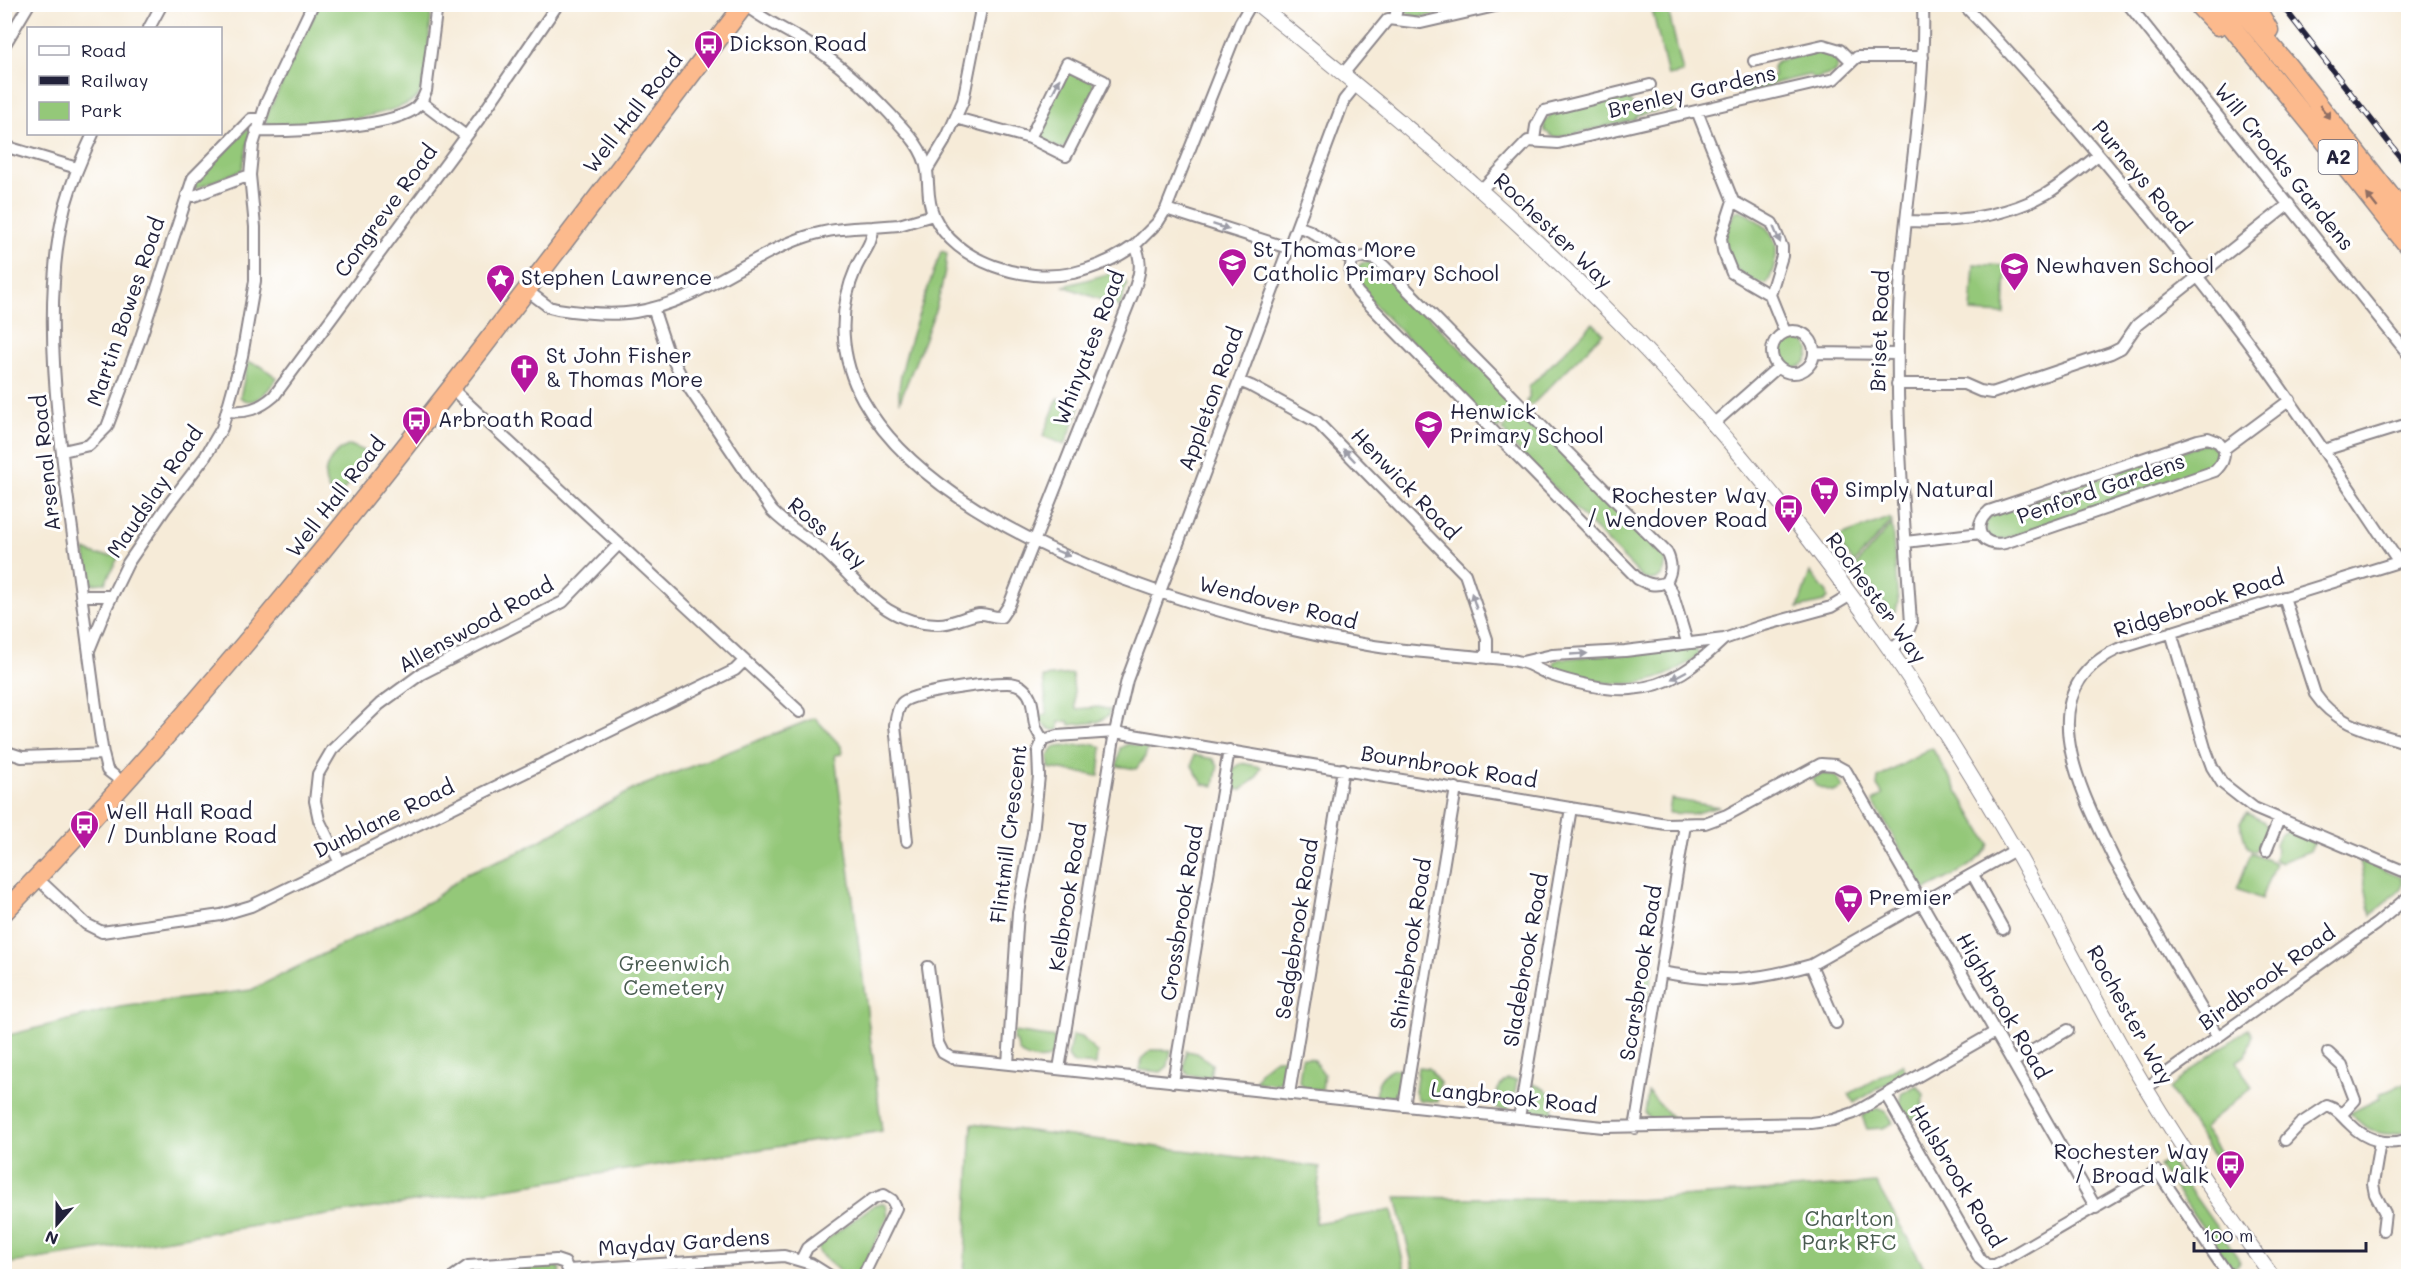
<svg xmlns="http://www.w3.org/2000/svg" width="2413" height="1281" font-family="Mali,sans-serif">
<rect width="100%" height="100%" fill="#fff"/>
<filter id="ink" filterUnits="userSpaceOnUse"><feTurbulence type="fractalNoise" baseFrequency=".0167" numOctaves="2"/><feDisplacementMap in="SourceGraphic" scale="12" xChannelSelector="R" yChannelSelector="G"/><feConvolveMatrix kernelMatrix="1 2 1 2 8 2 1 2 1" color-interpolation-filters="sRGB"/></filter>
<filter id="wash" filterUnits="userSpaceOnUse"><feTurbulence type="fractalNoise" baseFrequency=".008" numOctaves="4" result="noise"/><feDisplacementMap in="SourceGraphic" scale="24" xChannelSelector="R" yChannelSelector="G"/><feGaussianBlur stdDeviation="1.35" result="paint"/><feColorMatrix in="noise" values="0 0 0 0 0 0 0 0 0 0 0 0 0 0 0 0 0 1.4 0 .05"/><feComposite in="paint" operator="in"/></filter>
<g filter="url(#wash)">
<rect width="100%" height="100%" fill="#f6ebd8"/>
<path fill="#94c879" stroke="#5b755a" stroke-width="1.5" d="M319,5H432C430,25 428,80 418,96C405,115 288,133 267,124L265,119Z
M1405,5H1479L1418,18L1407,13Z
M1651,5H1667L1683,73L1668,76Z
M1826,50L1832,51C1839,58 1840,65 1834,73L1815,79L1809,75L1772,84L1769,90L1742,96L1744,83L1774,76L1773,67L1777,61Z
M1073,71L1090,78L1095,88L1065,147L1060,149L1038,137L1037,133L1067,73Z
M1626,96L1636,109L1671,101L1674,111L1670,112L1666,109L1638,115L1634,120L1555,138L1545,131L1544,123L1552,113Z
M247,129H251L242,170L195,189V182Z
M1740,210C1765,225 1783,234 1774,266C1772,273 1771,279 1766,284C1747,284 1726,262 1725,244C1724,235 1731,221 1734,212Z
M941,251L947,253C944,302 917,355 900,401C892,378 932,279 941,251Z
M1368,262L1381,269L1514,402L1511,405L1516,410L1497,430L1362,292L1356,281L1355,270L1362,263Z
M1974,264L2006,266L2004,314L1971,312Z
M1111,273L1121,277L1127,284L1120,307L1064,286Z
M1593,323L1603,333L1531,406L1526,401L1529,398V387Z
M1777 352a16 16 0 1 1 32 0a16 16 0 1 1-32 0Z
M248,362L261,366L277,378C269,389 255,410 240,397Z
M1058,398L1080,407L1065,445L1043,436Z
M1521,410L1666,559C1665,575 1661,582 1644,579L1505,437L1507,434L1502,430Z
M2207,443C2218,448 2221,457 2214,467L2003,539H1993L1986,532V522L1993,514Z
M350,445L372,454L337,499C315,481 326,455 350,445Z
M1889,518L1892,521L1854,563L1835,538Z
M1892,524L1898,603L1896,610L1892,614L1856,565Z
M85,550L97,555L119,556L105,583L90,584Z
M1810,572L1827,593L1828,598L1824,602L1798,608Z
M1694,646L1699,654C1663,685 1629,689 1584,679C1574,677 1560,676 1553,669L1555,661L1560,659Z
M1072,674L1076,709L1099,707L1110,710L1108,716L1098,722L1070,725L1069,721L1059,722V730C1049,731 1043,727 1039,717L1047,713L1043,677Z
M815,718L841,746L842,754L835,755L882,1131L5,1264V1036L120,1007L251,990L432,900L467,873L519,852L636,788Z
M1096,744L1102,748L1099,776L1049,768L1048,756L1055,747Z
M1128,744L1148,747L1145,757L1136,769L1117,766L1120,748Z
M1932,748L1989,844C1982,864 1944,880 1925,890L1923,889L1873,801L1883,795L1877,786L1878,778Z
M1194,755L1213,759L1218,765L1214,786L1203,784L1192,766Z
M1242,763L1261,767L1256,778L1241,790L1230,788L1234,768Z
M1823,773L1837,777L1843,788L1834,792L1816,786L1812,779Z
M1671,799L1719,807L1691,814L1669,813Z
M2247,813L2263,821L2269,830L2255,852L2247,848L2240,822Z
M2287,831L2314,842L2310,851L2281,862L2274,859L2277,849L2275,844L2279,835Z
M2251,853L2275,863L2261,899L2237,889Z
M2360,861L2401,877L2403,884L2401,889L2371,915Z
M1649,944L1657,945L1648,996L1640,995Z
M2249,1028L2253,1034L2246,1056L2237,1061L2252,1087L2203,1128L2235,1175L2227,1178L2170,1089L2188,1072Z
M1014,1032L1055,1038C1054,1043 1054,1053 1050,1057C1043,1062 1023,1059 1019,1051C1018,1050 1017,1044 1017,1042L1013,1041Z
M1072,1035L1082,1037L1097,1053L1096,1065L1073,1063L1068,1056Z
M1151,1050H1171L1168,1066L1161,1072L1140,1070L1141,1059Z
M1186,1051L1197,1053L1212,1064L1210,1078L1189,1075L1184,1068Z
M1302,1057L1313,1059L1324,1074L1322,1090L1304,1088L1299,1081Z
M1276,1058H1286L1283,1079L1276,1084L1255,1082L1261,1070Z
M1902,1064L1906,1073L1854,1103L1849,1094Z
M1418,1067L1429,1068L1440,1083L1438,1102L1419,1100L1415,1092Z
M1393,1069L1402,1070L1398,1091L1391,1097L1375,1096C1377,1082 1381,1075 1393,1069Z
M1507,1079L1517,1080L1513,1103L1507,1110L1494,1108C1495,1096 1497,1086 1507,1079Z
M2405,1083L2408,1107L2407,1131C2384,1139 2365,1130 2350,1113L2380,1098L2379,1094Z
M1533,1084C1552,1091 1553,1094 1553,1114L1534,1112L1529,1105Z
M1917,1085L1924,1095L1921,1114L1910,1121L1900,1105L1901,1094Z
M1648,1092L1673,1119L1651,1120L1645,1113Z
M1877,1108L1886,1112L1893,1123L1883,1128L1867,1129L1862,1116Z
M972,1124L1320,1167L1315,1223L1392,1210L1406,1276H964Z
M2169,1160L2241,1262L2232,1269L2159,1166Z
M1876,1183L1929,1276H1415L1396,1197L1637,1200Z
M882,1203L886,1205L888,1216L859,1276H844C837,1267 821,1259 818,1249L821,1244L874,1205Z
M555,1264L561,1270L559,1275L555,1276H465L470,1270Z"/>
</g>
<g filter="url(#ink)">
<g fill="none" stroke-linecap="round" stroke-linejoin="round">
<defs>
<path id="minor" d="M1963,4C2065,110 2159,224 2247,341C2300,413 2349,488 2399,562
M2128,4L2408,354
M2406,4L2408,8
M745,5C764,20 786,30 807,43C837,62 866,88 890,114C905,130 924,148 927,171C929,186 927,201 934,216C956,263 1025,283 1073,273C1095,268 1117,258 1135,245
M1395,18L1398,4
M149,28L162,4
M4,46L29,4
M1754,61L1823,45L1840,50L1851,61
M1343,74L1388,19L1421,23L1504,4
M421,102L466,136
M1697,111L1733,201L1721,238L1723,251L1732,273L1770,295L1785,332
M956,118L1030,138L1066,156L1104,81L1067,63L1030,138
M256,131C291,132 384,128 413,110C420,105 423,99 426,91L437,4
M93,134C82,157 72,181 65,206C38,312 62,457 77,564C86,628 93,691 103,754L107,770L125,784
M1534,140L1536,126L1544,111L1650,85
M4,146L77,168
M927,170L947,137L963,101L982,4
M1481,190L1528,141L1558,143L1834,79L1857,57H1923
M187,195L194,196L250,175
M1733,201L1772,223L1782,247V256L1770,295
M1166,209L1288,248
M933,215L899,225L873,227C873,244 862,254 856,268C837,311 840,359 863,400C941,540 1219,620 1368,645C1402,651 1436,653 1470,656C1487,658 1506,658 1521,662C1530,664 1539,670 1548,674C1570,682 1607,691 1631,689C1670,687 1698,664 1724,639
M1906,221C1953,223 2003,218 2046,194C2064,183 2081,169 2098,155
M1297,226L1310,231L1352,260
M1364,257L1375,259L1384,266L1667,553C1672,564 1672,571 1666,582C1655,587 1648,584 1638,579L1358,293C1350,281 1349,274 1352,260Z
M525,289L549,307L557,309C583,313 610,316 635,312C699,302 746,257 805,237C828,229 850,228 873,227
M653,308L666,347L683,379L772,511C788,528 809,538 826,553C862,585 885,625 939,624C953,624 965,616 979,614C987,613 993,618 1001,617L1009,605L1133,293C1140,274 1143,263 1135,245L1158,222L1166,209L1240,23L1251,4
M1772 352a21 21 0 1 1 42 0a21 21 0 1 1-42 0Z
M1815,353L1897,354
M1239,381L1251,386L1317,422L1465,574L1487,639V658
M1897,384H1964L1980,391L1992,393L2111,353L2121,348L2137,325L2289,204
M450,387L800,712
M227,411C246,413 259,409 274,396L482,115L558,4
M1712,425L1778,367
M2208,438L2218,442L2224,449C2225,459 2222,464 2215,471L2005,543C1982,548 1970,527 1989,511L2198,440Z
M2224,449L2290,400
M2324,450L2408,424
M63,451L89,445L107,427L141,337L193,178L251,119H260
M1906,542L1980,533
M1666,582L1672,592L1687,642
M81,596H112
M2284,597L2315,694C2336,726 2374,732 2408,743
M2171,632L2205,748L2212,767L2222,783L2254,808L2408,873
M89,650L107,606L128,563L165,509L205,457L222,428L242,356L255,281V227L250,175L253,145L266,103L313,4
M1890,651L1906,637L1911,624C1904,512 1893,401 1900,289C1905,195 1926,99 1923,4
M1522,662L1552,655L1625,651L1724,639L1761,626L1831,607L1851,595
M1043,740L1057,736L1115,732L1666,824L1705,823L1727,815L1821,764L1835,765L1846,771L2096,1208
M4,751L22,757L103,754
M907,841L895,725C896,718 897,709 902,703C912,692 990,683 1007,683C1013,683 1019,684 1024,689C1035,698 1032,716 1036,728C1038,732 1041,737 1043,740
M2266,851L2279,819
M340,863L319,820L315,801L318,774L332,750L380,704L421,674L563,602L619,544
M1973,875L2003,929
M37,878L86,924L102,932L221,915L251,906L735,670L744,661
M1811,965L1836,1023
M928,967L938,1043L943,1053L952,1058L1603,1127L1811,1123L1833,1120L1854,1113L1995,1032
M1661,972C1722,983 1751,982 1811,965L2015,850
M2218,1037L2115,861C2084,796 2025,692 2118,649L2408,559
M2328,1053L2342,1066L2355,1100L2341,1115
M2013,1062L2068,1030
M1008,1064L1018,912L1033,833L1039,776L1038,752L1043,740
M1059,1069L1115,732L1127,680L1344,100L1356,85
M1173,1082L1229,750
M2146,1088L2376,924L2408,897
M1289,1094L1343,769
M1886,1095L1980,1259L1987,1265H1995L2157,1171L2229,1276
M1404,1106L1456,788
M1519,1118L1571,808
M1635,1128L1685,825
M2285,1140L2300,1124L2327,1106C2338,1109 2342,1117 2350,1124C2365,1140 2388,1147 2408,1139
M2380,1142L2373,1184L2375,1194L2385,1213L2383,1230
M801,1260L807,1248L873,1199L884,1195L892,1200L896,1208L863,1276
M568,1270L784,1256L811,1264L830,1276
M454,1276L468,1266L556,1260L565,1263L568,1270"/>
<path id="tertiary" d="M1257,4C1332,65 1407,125 1479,189C1632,324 1774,482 1890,650C1935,716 1977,784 2017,853C2056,922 2091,994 2131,1063C2174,1137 2222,1207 2272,1276"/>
<path id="trunk" d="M2197,4L2218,26
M2213,4L2316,130L2408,246
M2236,4L2288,66L2408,218
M2254,4L2269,30
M4,912C277,631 507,314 745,4"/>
</defs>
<use href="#minor" stroke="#8c868a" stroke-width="14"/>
<use href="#tertiary" stroke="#8c868a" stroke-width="16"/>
<use href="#trunk" stroke="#8c868a" stroke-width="21"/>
<use href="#minor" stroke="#fff" stroke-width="10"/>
<use href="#tertiary" stroke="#fff" stroke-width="14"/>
<use href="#trunk" stroke="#fcba8d" stroke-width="18"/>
<defs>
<path id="rail" d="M2281,4L2408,167"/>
</defs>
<use href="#rail" stroke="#22223b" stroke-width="6"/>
<use href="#rail" stroke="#fff" stroke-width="4" stroke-dasharray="11" stroke-linecap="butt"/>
</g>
<defs><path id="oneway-solid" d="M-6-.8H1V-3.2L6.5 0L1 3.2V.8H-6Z" transform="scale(1.5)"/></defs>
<g fill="#9c9ca7">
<use href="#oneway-solid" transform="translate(1056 86) rotate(-64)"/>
<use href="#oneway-solid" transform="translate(1221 227) rotate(18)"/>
<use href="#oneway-solid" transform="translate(1777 235) rotate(67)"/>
<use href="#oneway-solid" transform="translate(1349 455) rotate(-134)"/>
<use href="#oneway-solid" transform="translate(1062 553) rotate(23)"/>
<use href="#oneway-solid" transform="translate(1474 601) rotate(-108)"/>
<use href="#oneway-solid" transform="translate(1579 654) rotate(-3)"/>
<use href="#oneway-solid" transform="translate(1679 675) rotate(152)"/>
</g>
<g fill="#8f6e64">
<use href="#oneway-solid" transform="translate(2325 112) rotate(52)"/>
<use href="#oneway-solid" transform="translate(2372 201) rotate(-128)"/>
</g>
</g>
<defs>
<symbol id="bus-pin" viewBox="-11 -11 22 30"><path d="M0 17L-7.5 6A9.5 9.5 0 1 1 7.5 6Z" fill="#b5179e" stroke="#fff"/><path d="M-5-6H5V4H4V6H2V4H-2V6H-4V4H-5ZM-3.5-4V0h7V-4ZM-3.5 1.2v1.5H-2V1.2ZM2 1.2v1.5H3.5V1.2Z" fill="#fff"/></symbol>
<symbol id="school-pin" viewBox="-11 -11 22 30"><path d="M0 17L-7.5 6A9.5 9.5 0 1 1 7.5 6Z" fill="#b5179e" stroke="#fff"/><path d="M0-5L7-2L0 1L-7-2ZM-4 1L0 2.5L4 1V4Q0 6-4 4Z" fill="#fff"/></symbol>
<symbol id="sight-pin" viewBox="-11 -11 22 30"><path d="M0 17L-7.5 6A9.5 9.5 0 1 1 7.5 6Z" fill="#b5179e" stroke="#fff"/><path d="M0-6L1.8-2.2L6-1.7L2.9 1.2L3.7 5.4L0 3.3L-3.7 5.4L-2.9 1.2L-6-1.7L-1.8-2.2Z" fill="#fff"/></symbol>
<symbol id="church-pin" viewBox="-11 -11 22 30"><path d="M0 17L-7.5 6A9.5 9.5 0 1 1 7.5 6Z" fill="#b5179e" stroke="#fff"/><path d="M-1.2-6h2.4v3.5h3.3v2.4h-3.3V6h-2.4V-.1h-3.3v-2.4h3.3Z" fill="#fff"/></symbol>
<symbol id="supermarket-pin" viewBox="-11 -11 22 30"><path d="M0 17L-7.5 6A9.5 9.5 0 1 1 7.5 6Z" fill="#b5179e" stroke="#fff"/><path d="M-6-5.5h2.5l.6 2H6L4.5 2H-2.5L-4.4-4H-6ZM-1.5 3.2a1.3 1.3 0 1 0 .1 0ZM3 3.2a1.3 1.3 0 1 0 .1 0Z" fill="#fff"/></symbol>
</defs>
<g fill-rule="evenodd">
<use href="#bus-pin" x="692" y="28" width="33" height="45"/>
<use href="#school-pin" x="1216" y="246" width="33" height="45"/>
<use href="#school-pin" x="1998" y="250" width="33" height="45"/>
<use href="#sight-pin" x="484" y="262" width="33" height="45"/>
<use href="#church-pin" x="508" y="352" width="33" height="45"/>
<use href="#bus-pin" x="400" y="404" width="33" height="45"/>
<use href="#school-pin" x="1412" y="408" width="33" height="45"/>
<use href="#supermarket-pin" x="1808" y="474" width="33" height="45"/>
<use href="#bus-pin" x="1772" y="492" width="33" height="45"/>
<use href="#bus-pin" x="68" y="808" width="33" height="45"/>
<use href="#supermarket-pin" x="1832" y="882" width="33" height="45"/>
<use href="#bus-pin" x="2214" y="1148" width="33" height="45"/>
</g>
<g text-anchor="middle" stroke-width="6" stroke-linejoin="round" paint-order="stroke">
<rect fill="#fff" stroke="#646476" stroke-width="1.5" x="2318.5" y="140" width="39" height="34" rx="4.5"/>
<g font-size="20" font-weight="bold" fill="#22223b">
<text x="2338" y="164">A2</text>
</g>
<g font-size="21" fill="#22223b" stroke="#fff" text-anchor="start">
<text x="729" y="51">Dickson Road</text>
<text x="1253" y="257">St Thomas More<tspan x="1253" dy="24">Catholic Primary School</tspan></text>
<text x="2036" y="273">Newhaven School</text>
<text x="521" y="285">Stephen Lawrence</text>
<text x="546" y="363">St John Fisher<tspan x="546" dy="24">&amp; Thomas More</tspan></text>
<text x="1450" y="419">Henwick<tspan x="1450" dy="24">Primary School</tspan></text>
<text x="438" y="427">Arbroath Road</text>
<text x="1845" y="497">Simply Natural</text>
<text x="1767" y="503" text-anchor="end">Rochester Way<tspan x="1767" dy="24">/ Wendover Road</tspan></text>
<text x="106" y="819">Well Hall Road<tspan x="106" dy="24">/ Dunblane Road</tspan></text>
<text x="1869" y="905">Premier</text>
<text x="2209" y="1159" text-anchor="end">Rochester Way<tspan x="2209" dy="24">/ Broad Walk</tspan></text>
</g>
<g font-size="21" fill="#22223b" stroke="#fff">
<text transform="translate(1692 92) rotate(-13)" y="7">Brenley Gardens</text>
<text transform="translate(633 113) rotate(-52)" y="7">Well Hall Road</text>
<text transform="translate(2284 167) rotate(51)" y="7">Will Crooks Gardens</text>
<text transform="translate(2141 177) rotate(50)" y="7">Purneys Road</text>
<text transform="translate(386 211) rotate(-54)" y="7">Congreve Road</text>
<text transform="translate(1553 231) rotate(44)" y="7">Rochester Way</text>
<text transform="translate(126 312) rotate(-71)" y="7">Martin Bowes Road</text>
<text transform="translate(1880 331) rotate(-88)" y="7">Briset Road</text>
<text transform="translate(1089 348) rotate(-69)" y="7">Whinyates Road</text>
<text transform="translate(1211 399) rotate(-70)" y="7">Appleton Road</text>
<text transform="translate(46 463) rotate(-96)" y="7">Arsenal Road</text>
<text transform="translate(1405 484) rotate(46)" y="7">Henwick Road</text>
<text transform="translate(2101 489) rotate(-19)" y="7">Penford Gardens</text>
<text transform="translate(155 492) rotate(-56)" y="7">Maudslay Road</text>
<text transform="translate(336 497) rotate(-52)" y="7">Well Hall Road</text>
<text transform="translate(827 533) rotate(41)" y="7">Ross Way</text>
<text transform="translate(1876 598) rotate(54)" y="7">Rochester Way</text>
<text transform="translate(1278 603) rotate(14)" y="7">Wendover Road</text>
<text transform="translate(2199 604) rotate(-18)" y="7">Ridgebrook Road</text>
<text transform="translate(476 625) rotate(-29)" y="7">Allenswood Road</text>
<text transform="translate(1449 767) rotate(9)" y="7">Bournbrook Road</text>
<text transform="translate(384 819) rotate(-26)" y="7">Dunblane Road</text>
<text transform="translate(1009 834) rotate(-83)" y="7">Flintmill Crescent</text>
<text transform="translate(1068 897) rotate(-81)" y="7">Kelbrook Road</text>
<text transform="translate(1182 913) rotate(-81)" y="7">Crossbrook Road</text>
<text transform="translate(1297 929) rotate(-81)" y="7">Sedgebrook Road</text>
<text transform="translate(1411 944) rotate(-81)" y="7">Shirebrook Road</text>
<text transform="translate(1526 960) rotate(-80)" y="7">Sladebrook Road</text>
<text transform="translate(1641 973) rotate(-81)" y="7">Scarsbrook Road</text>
<text transform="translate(2267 978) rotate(-36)" y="7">Birdbrook Road</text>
<text transform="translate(2003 1006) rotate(60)" y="7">Highbrook Road</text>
<text transform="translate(2130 1015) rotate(61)" y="7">Rochester Way</text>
<text transform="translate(1514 1098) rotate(6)" y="7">Langbrook Road</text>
<text transform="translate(1957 1176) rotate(59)" y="7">Halsbrook Road</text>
<text transform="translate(684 1243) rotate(-4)" y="7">Mayday Gardens</text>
</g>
<g font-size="21" fill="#4a5c51" stroke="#fff">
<text x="674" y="971">Greenwich<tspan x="674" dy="24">Cemetery</tspan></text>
<text x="1849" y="1226">Charlton<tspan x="1849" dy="24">Park RFC</tspan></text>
</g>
</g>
<rect width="2413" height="1281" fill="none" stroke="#fff" stroke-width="24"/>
<rect x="27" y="27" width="195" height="108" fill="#ffffff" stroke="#a7a7b1" stroke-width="1.5"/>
<rect x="39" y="46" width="30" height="9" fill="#ffffff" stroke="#a7a7b1" stroke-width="1.5"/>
<text x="81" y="57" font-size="18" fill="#22223b">Road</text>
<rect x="39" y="76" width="30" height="9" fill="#22223b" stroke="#a7a7b1" stroke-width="1.5"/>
<text x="81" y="87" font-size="18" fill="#22223b">Railway</text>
<rect x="39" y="102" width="30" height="18" fill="#94c879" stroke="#a7a7b1" stroke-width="1.5"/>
<text x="81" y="117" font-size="18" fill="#22223b">Park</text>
<g transform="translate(57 1224) rotate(201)" stroke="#ffffff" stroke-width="4.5" paint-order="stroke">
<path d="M0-4.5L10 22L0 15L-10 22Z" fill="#22223b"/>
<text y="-9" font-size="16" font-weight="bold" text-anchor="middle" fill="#22223b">N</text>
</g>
<path d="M2194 1242v9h172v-9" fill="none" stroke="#22223b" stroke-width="3"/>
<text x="2203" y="1242" font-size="18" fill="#22223b" stroke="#ffffff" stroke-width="4.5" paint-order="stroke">100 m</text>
</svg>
